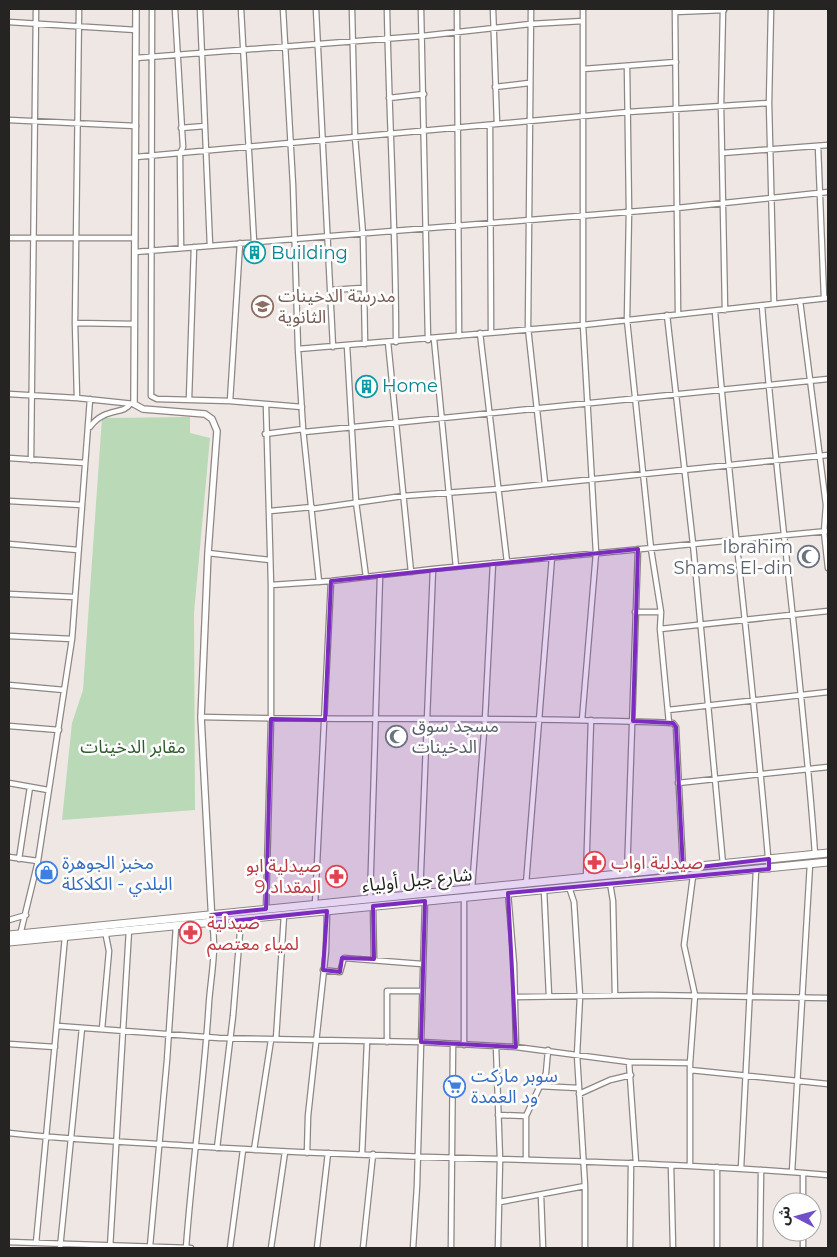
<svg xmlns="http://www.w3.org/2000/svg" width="837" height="1257" font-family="Montserrat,'Noto Sans Arabic',sans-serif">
<rect width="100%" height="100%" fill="#efe7e4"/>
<path fill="#bad9b7" d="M190,417V433L210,438L194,613L195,810L62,820L72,723L83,690L102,418Z"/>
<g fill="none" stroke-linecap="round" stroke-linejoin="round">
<defs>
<path id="minor" d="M152,9L151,396L157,399L230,401L302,407
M175,9L183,147L180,154L181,248
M200,9L210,246
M241,9L254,242
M283,9L293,185L298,349L303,429L319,582
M316,9L333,347
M352,9L355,137L363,234L365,344
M387,9C389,120 396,231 396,342
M421,9L428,340
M457,9L459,336
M493,9L497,124
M531,9L528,328L545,483
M675,9L678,313
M723,9L721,106L725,310
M771,9L769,103L774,304
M675,12L724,10
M9,22L136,30
M136,58L422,36L530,24L583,21
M627,66L629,211L627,320L651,549L661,612L660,629L669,723
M583,69L676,62
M495,87L529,83
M389,98L424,94
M9,120L136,126
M490,126L491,331
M181,128L205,126
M818,146L824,298
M722,153L828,145
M136,157L628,112L769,103
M9,238H135
M135,252L677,208L828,192
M331,290L362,288
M800,301L826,505L824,532L828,568
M762,306C776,489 802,671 815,854
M715,311C729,497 754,682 769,869
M667,315L693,544L723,864
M75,323L134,324
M480,333L507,562
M434,339L456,567
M388,342L411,572
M347,346L356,502L366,577
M298,349L583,325L828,298
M9,394L77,398L134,404
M77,398L75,323L79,9
M189,399L194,247
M230,401L240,243
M266,405L271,585V719L266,909
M90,427C104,407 124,415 130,404
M304,432L828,379
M265,434L303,429
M9,458L85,463
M31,460L36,9
M9,501L82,505
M312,509L403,496L499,489L828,455
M270,511L312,507
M9,544L78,550
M208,553L270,560
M271,585L331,581L433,569L828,531
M9,594L74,597
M635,612H661
M660,629L828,611
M9,636L72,639
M9,685L64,690
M668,710L828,692
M201,717C359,721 516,716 673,723L676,727L683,869
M582,720L596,553L583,325V9
M9,726L59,730
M9,783L48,790
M678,783L828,767
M9,857L38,861
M19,859L30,787
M627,875L638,549
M586,878L591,720
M610,883L613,901L615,995
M526,884L552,557
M569,887L574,902L580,996L577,1055L585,1186V1248
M472,889L485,719L493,563
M544,890L549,996
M508,893L514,964L516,1047
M420,895L433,569
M370,900L380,576
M315,905L331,581
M373,906L374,959
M9,920L26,915
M20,935L38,861L72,639L90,399
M323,970L340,972L344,958L422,964
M515,997L650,995L828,998
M58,1026L219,1038L421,1042L516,1047L629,1062L690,1063
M102,1029L109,951L105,931
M276,1039L284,915
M387,1042V991H421
M9,1044L55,1047
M464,1045V897
M496,1046L500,1159L498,1248
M629,1062L636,1163
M690,1070L828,1084
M539,1086L578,1088
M579,1094L610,1080L631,1075
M498,1115L526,1116
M9,1133C70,1140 132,1142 194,1146C405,1161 617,1157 828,1175
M217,1148L233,1016L241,920
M254,1150L271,1040
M307,1153L308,1116L326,951L327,911
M362,1154L367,1042
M526,1160V1116L546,1073L548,1050
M671,1166L673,1248
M690,1166V1063L695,995L684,945L693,876
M717,1167V1248
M741,1168L756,870
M792,1172L810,864
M541,1196L543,1248
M500,1202L585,1186
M803,1202V1173
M9,1242L191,1248
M36,1243L65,937
M150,1246L167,1060L176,926
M60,1248L82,1028
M110,1248L129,930
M186,1248C192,1166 204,1084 209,1002C211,976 217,948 212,923
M230,1248L243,1150
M271,1248L285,1152
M317,1248L328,1153
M363,1248L373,1154
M413,1248L417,1186L425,901
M451,1248L453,1045
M630,1248L631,1163
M760,1248L761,1170
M803,1248V1232"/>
<path id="tertiary" d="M136,9L134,404L143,409L205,414L212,419L217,431L208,553L201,717L212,923"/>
<path id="primary" d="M9,935L828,853
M9,942L828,862"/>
</defs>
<use href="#minor" stroke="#8d8683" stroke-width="7"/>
<use href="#tertiary" stroke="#8d8683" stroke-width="8"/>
<use href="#primary" stroke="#8d8683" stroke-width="9"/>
<use href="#minor" stroke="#fff" stroke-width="4.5"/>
<use href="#tertiary" stroke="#fff" stroke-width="5.5"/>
<use href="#primary" stroke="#fff" stroke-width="7"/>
</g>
<path fill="#7b2cbf" fill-opacity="0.2" stroke="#7b2cbf" stroke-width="4" stroke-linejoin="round" d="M638,549L633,721L673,723L676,727L683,869L769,859V869L508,893L516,1047L421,1042L425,901L373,906L374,959L342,958L340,972L323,970L327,911L212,923L211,915L266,909L271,719L325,720L331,581Z"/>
<defs>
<symbol id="building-ring" viewBox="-11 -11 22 22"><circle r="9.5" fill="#fff" stroke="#0f9aa8" stroke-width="1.5"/><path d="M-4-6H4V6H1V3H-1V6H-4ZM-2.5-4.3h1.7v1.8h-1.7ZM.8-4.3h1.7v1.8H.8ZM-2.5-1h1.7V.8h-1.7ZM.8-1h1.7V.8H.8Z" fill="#0f9aa8"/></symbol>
<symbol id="school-ring" viewBox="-11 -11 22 22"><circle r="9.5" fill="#fff" stroke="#8d6e63" stroke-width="1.5"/><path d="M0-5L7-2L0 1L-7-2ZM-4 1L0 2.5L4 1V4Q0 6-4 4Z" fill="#8d6e63"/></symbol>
<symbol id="mosque-ring" viewBox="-11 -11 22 22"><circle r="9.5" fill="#fff" stroke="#6b7280" stroke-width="1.5"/><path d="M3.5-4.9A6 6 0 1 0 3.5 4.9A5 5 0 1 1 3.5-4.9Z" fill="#6b7280"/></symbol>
<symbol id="pharmacy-ring" viewBox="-11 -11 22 22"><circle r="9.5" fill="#fff" stroke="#e0444e" stroke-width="1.5"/><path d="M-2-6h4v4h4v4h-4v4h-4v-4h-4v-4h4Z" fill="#e0444e"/></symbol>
<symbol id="shop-ring" viewBox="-11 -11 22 22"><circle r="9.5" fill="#fff" stroke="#3f7fe0" stroke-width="1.5"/><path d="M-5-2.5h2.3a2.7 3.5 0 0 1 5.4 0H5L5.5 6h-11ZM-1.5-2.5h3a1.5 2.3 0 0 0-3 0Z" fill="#3f7fe0"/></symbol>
<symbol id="supermarket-ring" viewBox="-11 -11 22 22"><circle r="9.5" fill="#fff" stroke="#3f7fe0" stroke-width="1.5"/><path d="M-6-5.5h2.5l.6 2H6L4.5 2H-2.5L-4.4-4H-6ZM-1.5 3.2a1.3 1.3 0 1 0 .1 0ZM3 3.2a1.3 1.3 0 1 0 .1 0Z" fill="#3f7fe0"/></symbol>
</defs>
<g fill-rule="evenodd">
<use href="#building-ring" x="242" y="240" width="25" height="25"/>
<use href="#school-ring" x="250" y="294" width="25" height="25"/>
<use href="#building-ring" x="354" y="374" width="25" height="25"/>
<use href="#mosque-ring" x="796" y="544" width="25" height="25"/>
<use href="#mosque-ring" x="384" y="724" width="25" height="25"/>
<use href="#pharmacy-ring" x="582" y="850" width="25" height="25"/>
<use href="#shop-ring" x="34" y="860" width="25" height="25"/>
<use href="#pharmacy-ring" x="324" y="864" width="25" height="25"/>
<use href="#pharmacy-ring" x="178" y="920" width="25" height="25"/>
<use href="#supermarket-ring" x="442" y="1074" width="25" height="25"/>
</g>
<g text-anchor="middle" stroke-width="5" stroke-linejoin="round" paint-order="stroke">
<g font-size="18" fill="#0d838f" stroke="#fff" text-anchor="start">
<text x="271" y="259">Building</text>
<text x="382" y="392">Home</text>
</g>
<g font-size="18" fill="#785e54" stroke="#fff" text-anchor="start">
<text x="278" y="302">مدرسة الدخينات<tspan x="278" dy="21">الثانوية</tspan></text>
</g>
<g font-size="18" fill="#5b616d" stroke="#fff" text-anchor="end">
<text x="793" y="553">Ibrahim<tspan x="793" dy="21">Shams El-din</tspan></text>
<text x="412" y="732" text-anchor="start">مسجد سوق<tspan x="412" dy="21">الدخينات</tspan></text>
</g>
<g font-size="18" fill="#315d2e" stroke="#fff">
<text x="133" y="753">مقابر الدخينات</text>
</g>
<g font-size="18" fill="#366cbe" stroke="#fff" text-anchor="start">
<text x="62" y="869">مخبز الجوهرة<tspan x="62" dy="21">البلدي - الكلاكلة</tspan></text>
<text x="471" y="1082">سوبر ماركت<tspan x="471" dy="21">ود العمدة</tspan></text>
</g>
<g font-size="18" fill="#be3a42" stroke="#fff" text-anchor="start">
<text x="611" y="869">صيدلية اواب</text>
<text x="321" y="872" text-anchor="end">صيدلية ابو<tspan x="321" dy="21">المقداد 9</tspan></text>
<text x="207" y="929">صيدلية<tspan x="207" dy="21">لمياء معتصم</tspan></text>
</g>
<g font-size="18" fill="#262422" stroke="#fff">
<text transform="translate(417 880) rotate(-6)" y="6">شارع جبل أولياء</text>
</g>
</g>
<rect width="837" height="1257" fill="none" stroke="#262422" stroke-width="20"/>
<g transform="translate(797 1217) rotate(276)"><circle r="24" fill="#ffffff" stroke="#a8a7a7"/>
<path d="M0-4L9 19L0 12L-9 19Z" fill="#714fc8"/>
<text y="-8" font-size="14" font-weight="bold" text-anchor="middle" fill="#262422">ش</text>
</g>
</svg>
